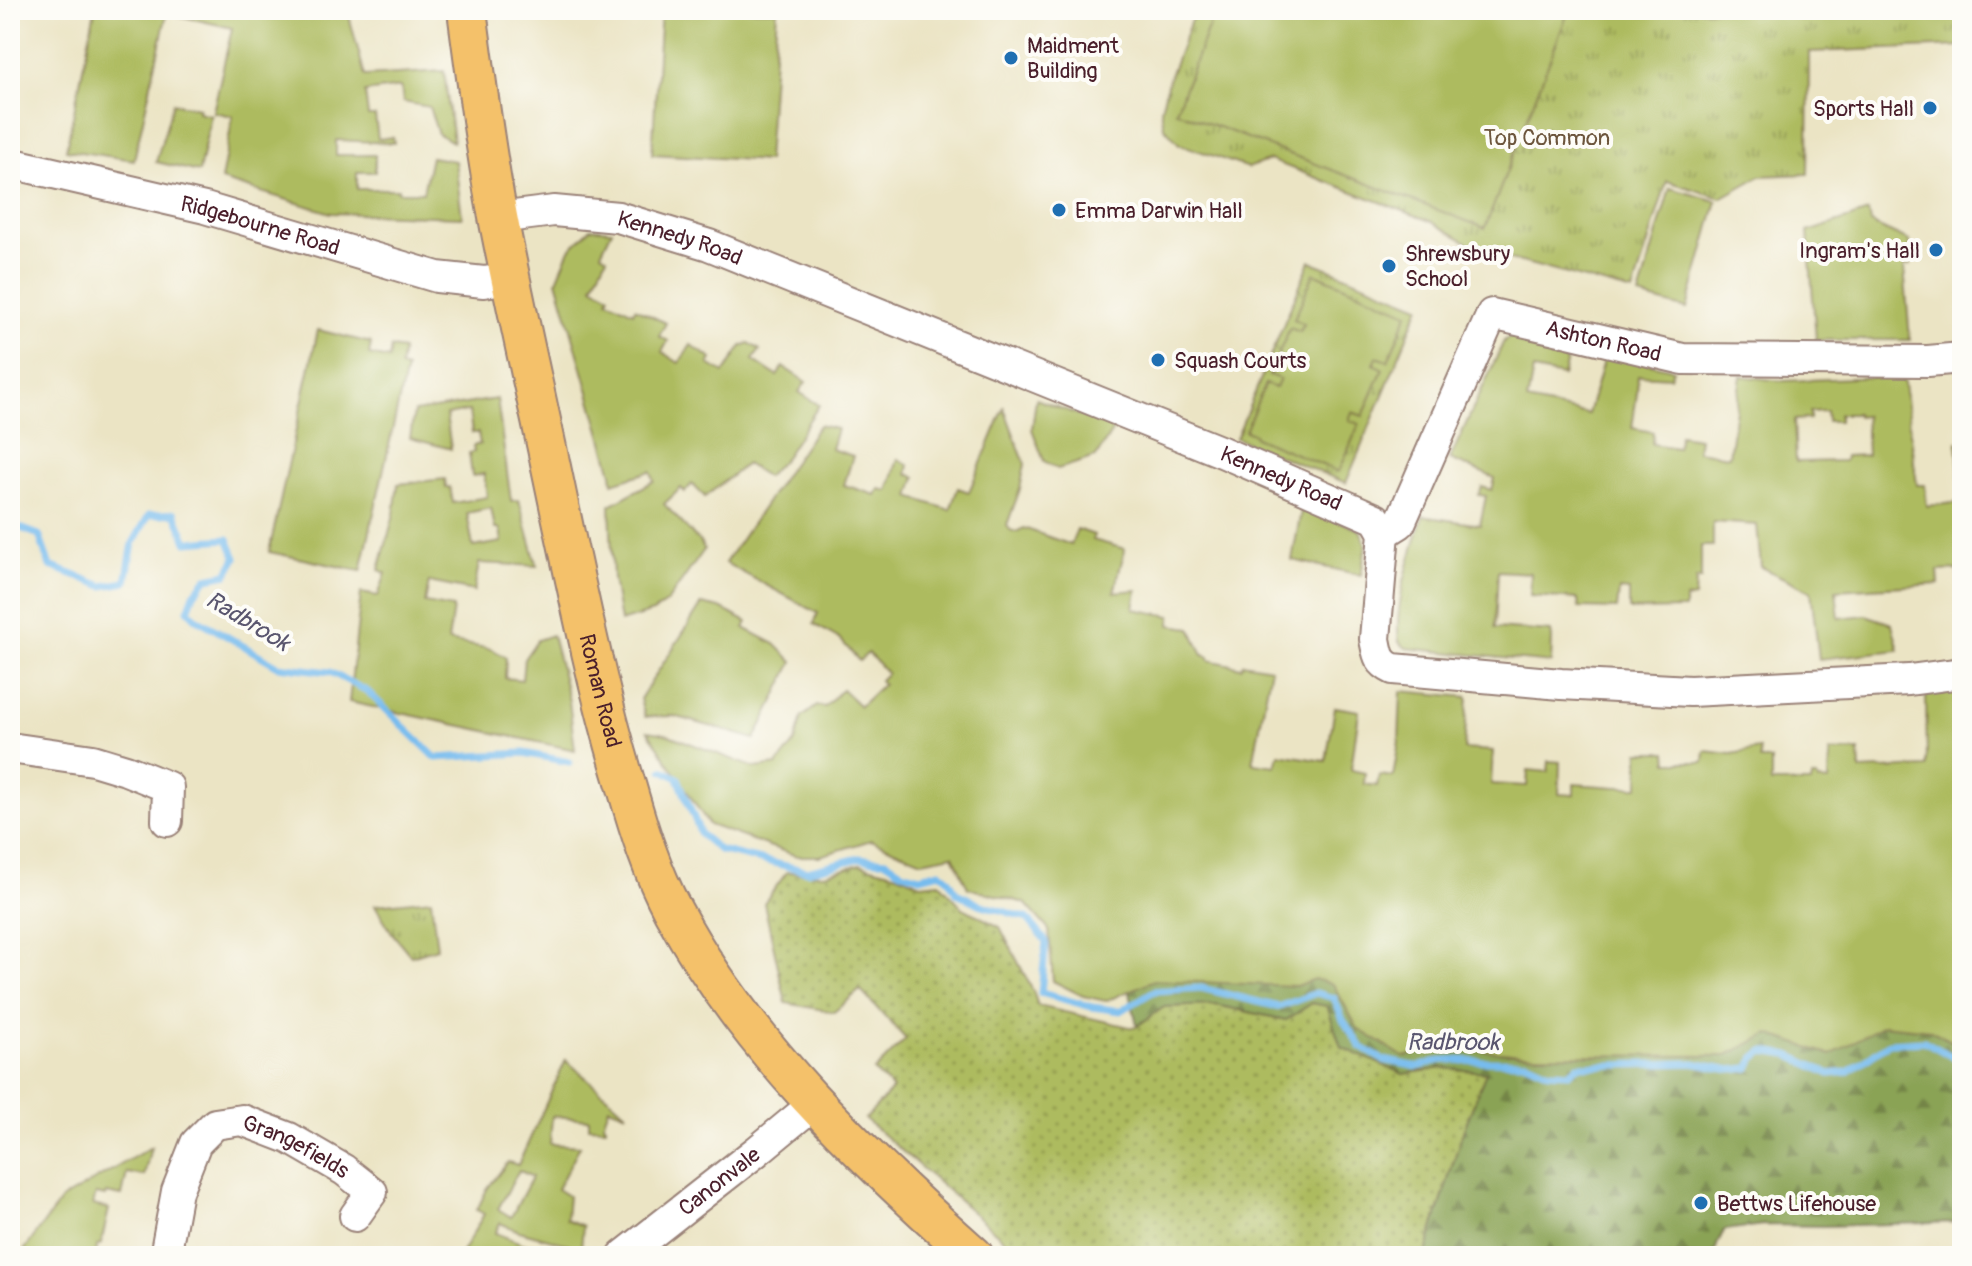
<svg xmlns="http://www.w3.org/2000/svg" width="1972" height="1266" font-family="Pangolin,sans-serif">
<defs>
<pattern id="grass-dots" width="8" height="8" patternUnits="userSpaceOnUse" patternTransform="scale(2)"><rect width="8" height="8" fill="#adbb5e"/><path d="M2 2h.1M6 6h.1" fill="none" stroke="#8f974e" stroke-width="1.8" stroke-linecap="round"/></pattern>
<pattern id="forest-firs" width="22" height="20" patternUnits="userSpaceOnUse" patternTransform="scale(2)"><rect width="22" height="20" fill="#8aa355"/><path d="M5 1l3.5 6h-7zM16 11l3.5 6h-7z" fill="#738447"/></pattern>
<pattern id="park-tufts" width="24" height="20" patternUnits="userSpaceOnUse" patternTransform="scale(2)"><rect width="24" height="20" fill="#adbb5e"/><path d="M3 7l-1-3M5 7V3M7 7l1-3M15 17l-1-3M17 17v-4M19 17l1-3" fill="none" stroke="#8f974e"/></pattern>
</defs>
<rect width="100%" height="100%" fill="#fdfcf7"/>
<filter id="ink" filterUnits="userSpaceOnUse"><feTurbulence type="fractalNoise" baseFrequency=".0125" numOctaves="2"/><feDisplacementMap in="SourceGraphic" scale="16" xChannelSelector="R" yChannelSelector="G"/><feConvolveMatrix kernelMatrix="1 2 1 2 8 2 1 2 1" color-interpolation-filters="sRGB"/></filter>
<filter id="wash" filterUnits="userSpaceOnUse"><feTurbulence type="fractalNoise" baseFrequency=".006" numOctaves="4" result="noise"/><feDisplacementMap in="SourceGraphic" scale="32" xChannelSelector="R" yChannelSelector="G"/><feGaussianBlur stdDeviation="1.8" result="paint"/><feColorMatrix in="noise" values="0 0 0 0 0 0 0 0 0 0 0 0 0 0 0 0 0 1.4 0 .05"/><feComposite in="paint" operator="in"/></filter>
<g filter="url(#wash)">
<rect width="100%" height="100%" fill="#ebe4c4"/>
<path fill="url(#grass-dots)" stroke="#7c6d44" stroke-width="2" d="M860,864L898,874L921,884L939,882L963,908L1000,927L1033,991L1038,1006L1134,1028L1164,1007L1216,1005L1286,1020L1312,1003L1327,1006L1403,1074L1443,1068L1487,1071L1461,1137L1425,1256H1023L865,1119L893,1089L874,1071L906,1039L860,990L834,1012L786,1003L764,903L787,872L824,874Z"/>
<path fill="url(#forest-firs)" stroke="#6a6140" stroke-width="2" d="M1119,941L1931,1030L1962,1047V1222L1823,1226L1763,1225L1724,1230L1717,1245L1714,1256H1425L1461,1137L1486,1072L1443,1068L1403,1074L1341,1047L1327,1006L1312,1003L1286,1020L1216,1005L1164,1007L1137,1026Z"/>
<path fill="url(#park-tufts)" stroke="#7c6d44" stroke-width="2" d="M1195,10H1962V46L1809,52L1808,174L1760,176L1721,198L1667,181L1633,292L1484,252L1430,221L1270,160L1248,168L1179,144L1164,127L1161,109L1168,81Z
M1310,261L1420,306L1346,483L1236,438Z
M431,899L437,948L411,956L392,933L375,905Z"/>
<path fill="#adbb5e" stroke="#7c6d44" stroke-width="2" fill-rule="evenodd" d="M95,10H359L348,12L365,76L444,71L453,142L438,134L429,107L403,102L401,87L365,92L368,116H375L378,139L393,137L394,143L336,140V155H375V172H357V189H398V192H423L431,157L455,161L462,217L331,213L221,180L233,116L213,112L232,28L167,13L134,160L66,150Z
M661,10H777L767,161L652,154Z
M1215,10H1554L1567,15L1485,228L1176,111Z
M173,103L199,108L198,112L211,115L199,172L156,162Z
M1670,188L1717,201L1687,309L1639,296Z
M1868,212L1870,223L1909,241L1911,265L1904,266L1910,340H1816L1808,232Z
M591,228L612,230L601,253L607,257L593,286L610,295L608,300L633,312L635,308L666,323L659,336L668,341L662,352L679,363L691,345L712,359L709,364L724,373L742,346L749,343L760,350L753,360L777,376L783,367L806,382L799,392L819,405L786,456L767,477L746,464L705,497L692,484L685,492L681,488L664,504L700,542L704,550L667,602L653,612L620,622L613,579L610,505L654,481L651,471L613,483L612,473L557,280L570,249Z
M1314,273L1408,313L1388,361L1377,357L1374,364L1383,369L1363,416L1352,412L1349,420L1359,424L1339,472L1255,437V435L1245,431L1265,384L1276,388L1280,379L1269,375L1290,328L1300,332L1304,324L1294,319Z
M318,330L371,343L369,355L389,359L391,348L403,350L400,367L406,369L361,571L269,552Z
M1511,336L1570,349L1563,376L1533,370L1527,401L1588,414L1605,354L1673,369L1670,377L1638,375L1637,393L1632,428L1653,432L1652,444L1677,448L1680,435L1699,438L1697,451L1729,456L1741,376L1782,381L1903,376L1917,485H1925L1927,506L1962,502L1957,442L1962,443V602L1958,570L1938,571L1939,584L1836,590L1839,618L1866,615L1892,624L1899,650L1819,659L1811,591L1761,567L1757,525L1713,522V546H1701V579H1696L1695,598L1685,599V609L1629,610V591L1619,590L1617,609L1579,608L1578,599L1530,596L1531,573L1498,571L1495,628L1551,632L1552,638L1551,663L1406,648L1399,642C1393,606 1412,552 1423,516L1480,525L1486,496L1479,495L1482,487L1492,490L1495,478L1450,459L1504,341ZM1826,411L1827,421H1839V414H1856L1857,417L1865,416L1867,455L1845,456L1844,461L1796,462L1794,420L1810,419V412Z
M497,399L511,501L519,500L537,566L479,563L474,591L429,582L425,603L453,608L448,641L491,649L506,657L505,678L522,680L524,659L537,640L552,635L569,701L575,750L349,702L361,593L378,596L386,573L379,570L394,514L398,484L445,479L446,488L450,487L453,503L487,497L484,474L472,476L469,453L474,452L473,446L480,444L478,433H472L469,411L446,415L451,449L410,438L414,412ZM491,508L495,529H500L502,542L473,547L467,513Z
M1036,399L1114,428L1096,457L1058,469L1044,461L1032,429Z
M1004,408L1025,464L1020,489L1007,525L1010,530L1016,532L1024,528L1071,545L1077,529L1094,535L1093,540L1125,549L1114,592L1137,590L1134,609L1171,616L1170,625L1191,628L1203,655L1209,657V660L1241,667L1243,663L1271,668L1253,763L1276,766L1279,754L1326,761L1335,707L1359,711L1351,770L1365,773L1364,784L1377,786L1379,775L1393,777L1399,741L1401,691L1468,697L1464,749L1493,751L1491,784L1527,786L1528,770L1548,772L1549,761L1560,762L1559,794L1574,795V784L1616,787H1639V752H1667L1668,762H1704L1705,751L1732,754L1759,749L1760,760H1771V783H1811L1812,778H1817L1818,781L1829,782L1830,752L1859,751L1860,770L1927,767L1926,692L1962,687V1047L1931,1030L1883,1025L1831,1055L1769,1034L1725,1056L1536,1055L1441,1047L1404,1057L1358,1029L1333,984L1314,979L1296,986L1154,980L1106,1001L1083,996L1053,981L1049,930L1025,903L968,888L953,855L922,861L871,840L820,856H797L709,825L648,731L666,734L755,768L777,765L795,742L802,717L817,706L825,707L842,689L860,706L883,684L880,680L887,673L868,653L859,661L841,640L814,624L818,613L725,563L819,425L837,429L831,449L853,456L844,485L876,495L879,489L888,491L898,459L909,465L907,474L916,477L910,497L950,510L958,488L969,492Z
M1302,506L1360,530L1366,545L1361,575L1292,560Z
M702,604L720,608L747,622L744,628L775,644L793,662L755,739L674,716L645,717L640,699Z
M566,1060L627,1114L609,1107L603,1124L606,1126V1128L589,1127V1119L552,1116L550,1144L580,1146L557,1189L568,1196L566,1219L583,1226L581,1248L519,1231L500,1223L495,1233L537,1249L522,1256H460L484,1214L477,1210L487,1189L508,1162L518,1165ZM519,1170L532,1177L511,1217L498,1209Z
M151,1147L144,1176L127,1173L122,1196L106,1193L105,1196L96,1194L93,1205L109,1209L101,1244L97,1246L96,1256H20L61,1200Z"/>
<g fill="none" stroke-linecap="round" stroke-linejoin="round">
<path stroke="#77bcee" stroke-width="7" d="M10,524L39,535L50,566L103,586L126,582L133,543L149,515L175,513L187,542L228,539L236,558L227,574L207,578L194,594L188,610L197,619L278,666L330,672L367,691L436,758L524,753L569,762
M663,770L678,778L701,835L719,850L807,871L859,858L886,861L903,872L920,877L940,872L948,878L957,893L982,905L1027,918L1046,941L1041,993L1092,1007L1121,1011L1154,991L1201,988L1279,1007L1316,993L1334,998L1343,1020L1361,1047L1383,1060L1418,1067L1442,1060L1527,1062L1549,1072L1569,1073L1578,1066L1693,1063L1731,1070L1749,1068L1755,1058L1764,1051L1789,1055L1830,1074L1848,1072L1889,1043L1924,1041L1962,1062"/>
</g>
</g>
<g filter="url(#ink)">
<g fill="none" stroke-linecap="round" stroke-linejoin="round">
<defs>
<g id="minor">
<path id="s1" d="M10,163L205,208L437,277L484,282L511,278"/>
<path id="s2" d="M498,218L554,211L618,217L709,245L1222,452L1376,519L1384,533L1375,639C1378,654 1378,662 1393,669L1561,684L1690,691L1909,680L1962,673"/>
<path id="s3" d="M1384,533L1400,523L1492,314L1683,359L1928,361L1962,358"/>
<path d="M10,748L93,760L126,770L168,787L167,821"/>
<path id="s4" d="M165,1256L177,1191L196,1143L215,1124L242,1120L289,1138L344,1170L372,1192L355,1216"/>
<path id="s5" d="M623,1256L757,1151L815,1103"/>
</g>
<g id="major">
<path id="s6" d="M467,10C476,79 485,148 498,217C517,315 540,412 560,510C580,603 599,696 627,788C639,830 652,872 673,911C746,1046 861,1155 974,1256"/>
</g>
</defs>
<use href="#minor" stroke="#9a8278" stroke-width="34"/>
<use href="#major" stroke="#9a8278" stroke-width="42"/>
<use href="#minor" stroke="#fff" stroke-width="30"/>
<use href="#major" stroke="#f4c16b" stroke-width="38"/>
</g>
</g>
<g fill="#1f6fb2" stroke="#fdfcf7" stroke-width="3">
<circle cx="1011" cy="58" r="8"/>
<circle cx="1930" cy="108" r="8"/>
<circle cx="1059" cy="210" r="8"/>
<circle cx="1936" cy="250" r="8"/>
<circle cx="1389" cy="266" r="8"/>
<circle cx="1158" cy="360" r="8"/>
<circle cx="1701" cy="1203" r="8"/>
</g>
<g text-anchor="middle" stroke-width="8" stroke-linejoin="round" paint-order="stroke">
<g font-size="22" fill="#4a1f2b" stroke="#fdfcf7" text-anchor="start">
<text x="1027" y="53">Maidment<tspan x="1027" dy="25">Building</tspan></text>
<text x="1914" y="116" text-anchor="end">Sports Hall</text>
<text x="1075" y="218">Emma Darwin Hall</text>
<text x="1920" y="258" text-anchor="end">Ingram's Hall</text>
<text x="1405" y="261">Shrewsbury<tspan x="1405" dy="25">School</tspan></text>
<text x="1174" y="368">Squash Courts</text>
<text x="1717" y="1211">Bettws Lifehouse</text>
</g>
<g font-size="22" fill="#6d563d" stroke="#fdfcf7">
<text x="1547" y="145">Top Common</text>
</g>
<g font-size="22" fill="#4a1f2b" stroke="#fdfcf7">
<text dy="8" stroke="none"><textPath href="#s1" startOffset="258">Ridgebourne Road</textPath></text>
<text dy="8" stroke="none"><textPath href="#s2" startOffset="186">Kennedy Road</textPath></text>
<text dy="8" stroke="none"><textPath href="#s3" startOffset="362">Ashton Road</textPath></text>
<text dy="8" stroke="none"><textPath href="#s2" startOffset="834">Kennedy Road</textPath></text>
<text dy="8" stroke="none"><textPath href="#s6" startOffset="694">Roman Road</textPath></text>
<text dy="8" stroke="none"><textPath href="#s4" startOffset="232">Grangefields</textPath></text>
<text dy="8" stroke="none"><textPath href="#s5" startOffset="122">Canonvale</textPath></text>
</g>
<g font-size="24" font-style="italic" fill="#5a566f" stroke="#fdfcf7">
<text transform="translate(248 621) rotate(31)" y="8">Radbrook</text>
<text x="1453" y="1050">Radbrook</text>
</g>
</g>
<rect width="1972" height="1266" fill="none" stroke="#fdfcf7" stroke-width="40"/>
</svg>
